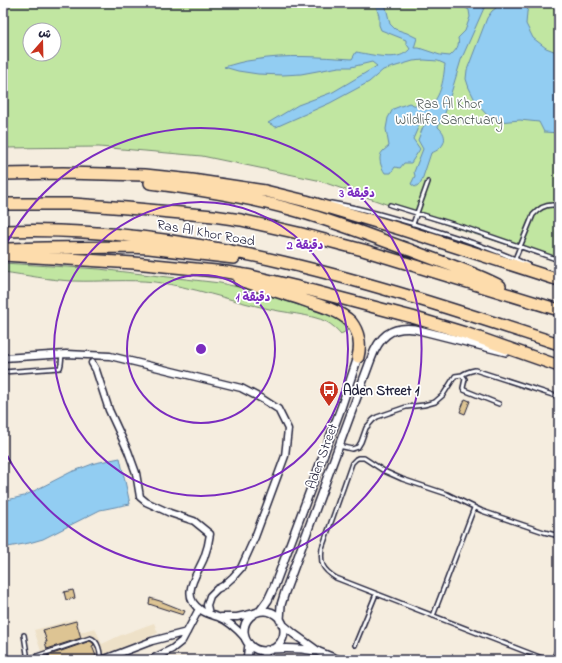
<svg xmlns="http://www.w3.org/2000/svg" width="562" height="663" font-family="'Indie Flower','Playpen Sans Arabic',sans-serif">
<rect width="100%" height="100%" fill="#f5eddf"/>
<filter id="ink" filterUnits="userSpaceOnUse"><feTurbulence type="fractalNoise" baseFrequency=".025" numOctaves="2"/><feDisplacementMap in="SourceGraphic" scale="8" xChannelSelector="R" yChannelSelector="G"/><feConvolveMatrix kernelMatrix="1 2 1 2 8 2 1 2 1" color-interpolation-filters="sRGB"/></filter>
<g filter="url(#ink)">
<path fill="#eee1c8" d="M76,619L81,632L95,628L102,644L121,635L154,623L158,633L91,660H44L34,630Z"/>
<path fill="#c1e6a1" stroke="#72846e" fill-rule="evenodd" d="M3,3H559V262L429,219L317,180L202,156L99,147L3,148ZM30,30H54V54H30Z
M3,263L99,269L220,283L260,292L331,316L341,322L348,330L341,334C337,329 332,325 327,322C311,314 283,313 265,308C228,300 193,287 155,282C128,279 100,282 73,281C49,280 26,275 3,272Z"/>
<path fill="#92cdf2" stroke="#6589a9" d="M375,3H385L390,24L395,29L407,33L417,38L414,48H419L440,55L450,56C456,50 460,46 458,38L465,31L470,17L469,10L461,5V3H489L484,8L461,60L442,123H439L438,127C450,137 444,149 431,153L421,183L415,187L411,184L415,176L414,172L423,149L418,140L423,127L428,122L427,120L420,123L413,139L420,149L411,163H404L400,168L395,167L391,173H385C381,167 377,157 383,151C385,149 387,148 389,146L386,129L388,118L393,109L409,103L426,110C441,98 443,83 445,64L438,61L424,60L413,61L383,70L369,82L330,103L276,127L268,123L298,105L333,92L377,66L372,62L351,67H339L301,74L283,75L258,74L238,71L224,67C234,64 244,61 254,60C286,54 320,57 352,59L356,52C369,54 394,61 405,53C406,53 410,49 410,49L406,43V40L381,30L379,25V16Z
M492,3H528L529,4L527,12L526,24L533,38L546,48L559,53V133L544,132L539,122L520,120L499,122L487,115L477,104L469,88L466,79L467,70L487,18L492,11L496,8Z
M120,458L130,504L100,510L43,539L29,543L3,548V501L24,496L71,472L82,468L95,463Z"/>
<path fill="#ddc493" stroke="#22223b" d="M465,399L470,401L465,414L460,412Z
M73,590L75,598L66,600L64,592Z
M150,598L160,601L185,611L183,615L149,604Z
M76,621L81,638L47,649L45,642H47L43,630Z
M90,641L93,643L94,645L92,646L96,656L86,660H49L47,656Z"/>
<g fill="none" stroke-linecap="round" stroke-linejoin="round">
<defs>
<path id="service" d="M331,203C363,208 393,218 424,227C459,238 495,249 528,265
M390,205L469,229L559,260
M413,224L428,182
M515,259L533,215C540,207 548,203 559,206
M3,372L60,368L61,364L62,354
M462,375C466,372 470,371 475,370L559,397
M339,446L352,449L358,447L361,442L366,428L373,420L377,417L406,407L424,405L435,402L443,395L455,376L462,375L465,379L463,388L464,390L499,404
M433,616L474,508
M24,635L28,660
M355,645L376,594
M28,659L90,638C98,640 101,652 100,660
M547,660L336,578C322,569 320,564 322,548L352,463L356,459L358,458H364L384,471L402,479L447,494L482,511L544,532L559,536
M553,660L559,646"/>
<path id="minor" d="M3,358L66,354L110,356L241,388L264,400L278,409L288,429L285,456L255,537L241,568L233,577L223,586L217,589L210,596L207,605L209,614
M92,363L96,370L109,410L128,451L136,473L140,497L146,502L170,513L194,521L210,534C209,542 207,550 204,558C197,575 179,596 201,610C206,614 213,615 218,617C229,621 238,630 245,638
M221,617H237L255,613
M102,660L152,641L187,632
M150,660L172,649L182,641L199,609"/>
<path id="tertiary" d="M260,611L268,600L274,587L341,408L358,357
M244 631a20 20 0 1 1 40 0a20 20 0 1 1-40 0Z
M280,620L281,605L285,592L371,359C379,337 390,326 415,329L506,352
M282,624L294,634L319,652L339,660
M272,649C287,648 300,648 315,651
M247,660L249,644
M262,660L267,650"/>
<path id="motorway" d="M3,174L63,173L145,175L192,180L265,191L306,201L400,229L559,280
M150,183C197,189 244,196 290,209C331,220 370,236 410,250C440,262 472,271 500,286
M3,204H73L127,208L213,216L241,220L298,233L363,250L559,310
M3,231C195,224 379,285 559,344
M8,249L45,248L129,247L149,248L234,258
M3,255L134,263L226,272L251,276L298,287L412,317L465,333L559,366
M239,280C260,286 281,293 301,299C317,305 338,309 351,322C359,332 361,345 358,357"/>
</defs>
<use href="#service" stroke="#22223b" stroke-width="6"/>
<use href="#minor" stroke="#22223b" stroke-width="9"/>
<use href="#tertiary" stroke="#22223b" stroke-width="10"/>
<use href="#motorway" stroke="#22223b" stroke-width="14"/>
<use href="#service" stroke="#fff" stroke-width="3"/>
<use href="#minor" stroke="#fff" stroke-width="6"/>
<use href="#tertiary" stroke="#fff" stroke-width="7"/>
<use href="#motorway" stroke="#fddcac" stroke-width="11"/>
</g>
</g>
<g fill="none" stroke="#7b2cbf" stroke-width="2">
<circle cx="201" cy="349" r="74"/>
<circle cx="201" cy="349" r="147"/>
<path d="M3 250A221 221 0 1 1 3 448"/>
</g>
<defs>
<symbol id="bus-pin" viewBox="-11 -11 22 30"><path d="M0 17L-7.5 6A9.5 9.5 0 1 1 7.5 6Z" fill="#c8321e" stroke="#fff"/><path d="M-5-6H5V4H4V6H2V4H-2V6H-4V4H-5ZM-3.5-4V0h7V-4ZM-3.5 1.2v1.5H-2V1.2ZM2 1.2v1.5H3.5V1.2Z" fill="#fff"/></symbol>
</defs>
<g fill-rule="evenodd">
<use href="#bus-pin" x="318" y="379" width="22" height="30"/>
</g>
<g text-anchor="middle" stroke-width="3.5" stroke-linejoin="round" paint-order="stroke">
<g font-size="14" fill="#525d5a" stroke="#fff">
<text x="449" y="108">Ras Al Khor<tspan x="449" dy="16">Wildlife Sanctuary</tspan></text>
</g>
<g font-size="14" fill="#22223b" stroke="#fff">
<text transform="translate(206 232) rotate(10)" y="5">Ras Al Khor Road</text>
<text transform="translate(321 456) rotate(-70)" y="5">Aden Street</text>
</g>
<g font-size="14" font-weight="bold" fill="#22223b" stroke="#fff" text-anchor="start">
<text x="343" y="395">Aden Street 1</text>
</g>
</g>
<circle cx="201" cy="349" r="6" fill="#7b2cbf" stroke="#fff" stroke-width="2"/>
<g font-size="12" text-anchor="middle" font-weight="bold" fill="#7b2cbf" stroke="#fff" stroke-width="3.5" stroke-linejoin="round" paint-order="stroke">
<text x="357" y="197">3 دقيقة</text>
<text x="305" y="249">2 دقيقة</text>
<text x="253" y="301">1 دقيقة</text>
</g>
<rect width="562" height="663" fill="none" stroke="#fff" stroke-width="16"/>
<rect x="8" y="8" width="546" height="647" fill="none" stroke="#22223b" stroke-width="1.5" filter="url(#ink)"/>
<g transform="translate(42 42) rotate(20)"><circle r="19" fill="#ffffff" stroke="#a7a7b1"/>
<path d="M0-3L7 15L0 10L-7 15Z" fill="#c8321e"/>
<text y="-6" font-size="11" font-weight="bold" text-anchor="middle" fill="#22223b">ش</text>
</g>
</svg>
